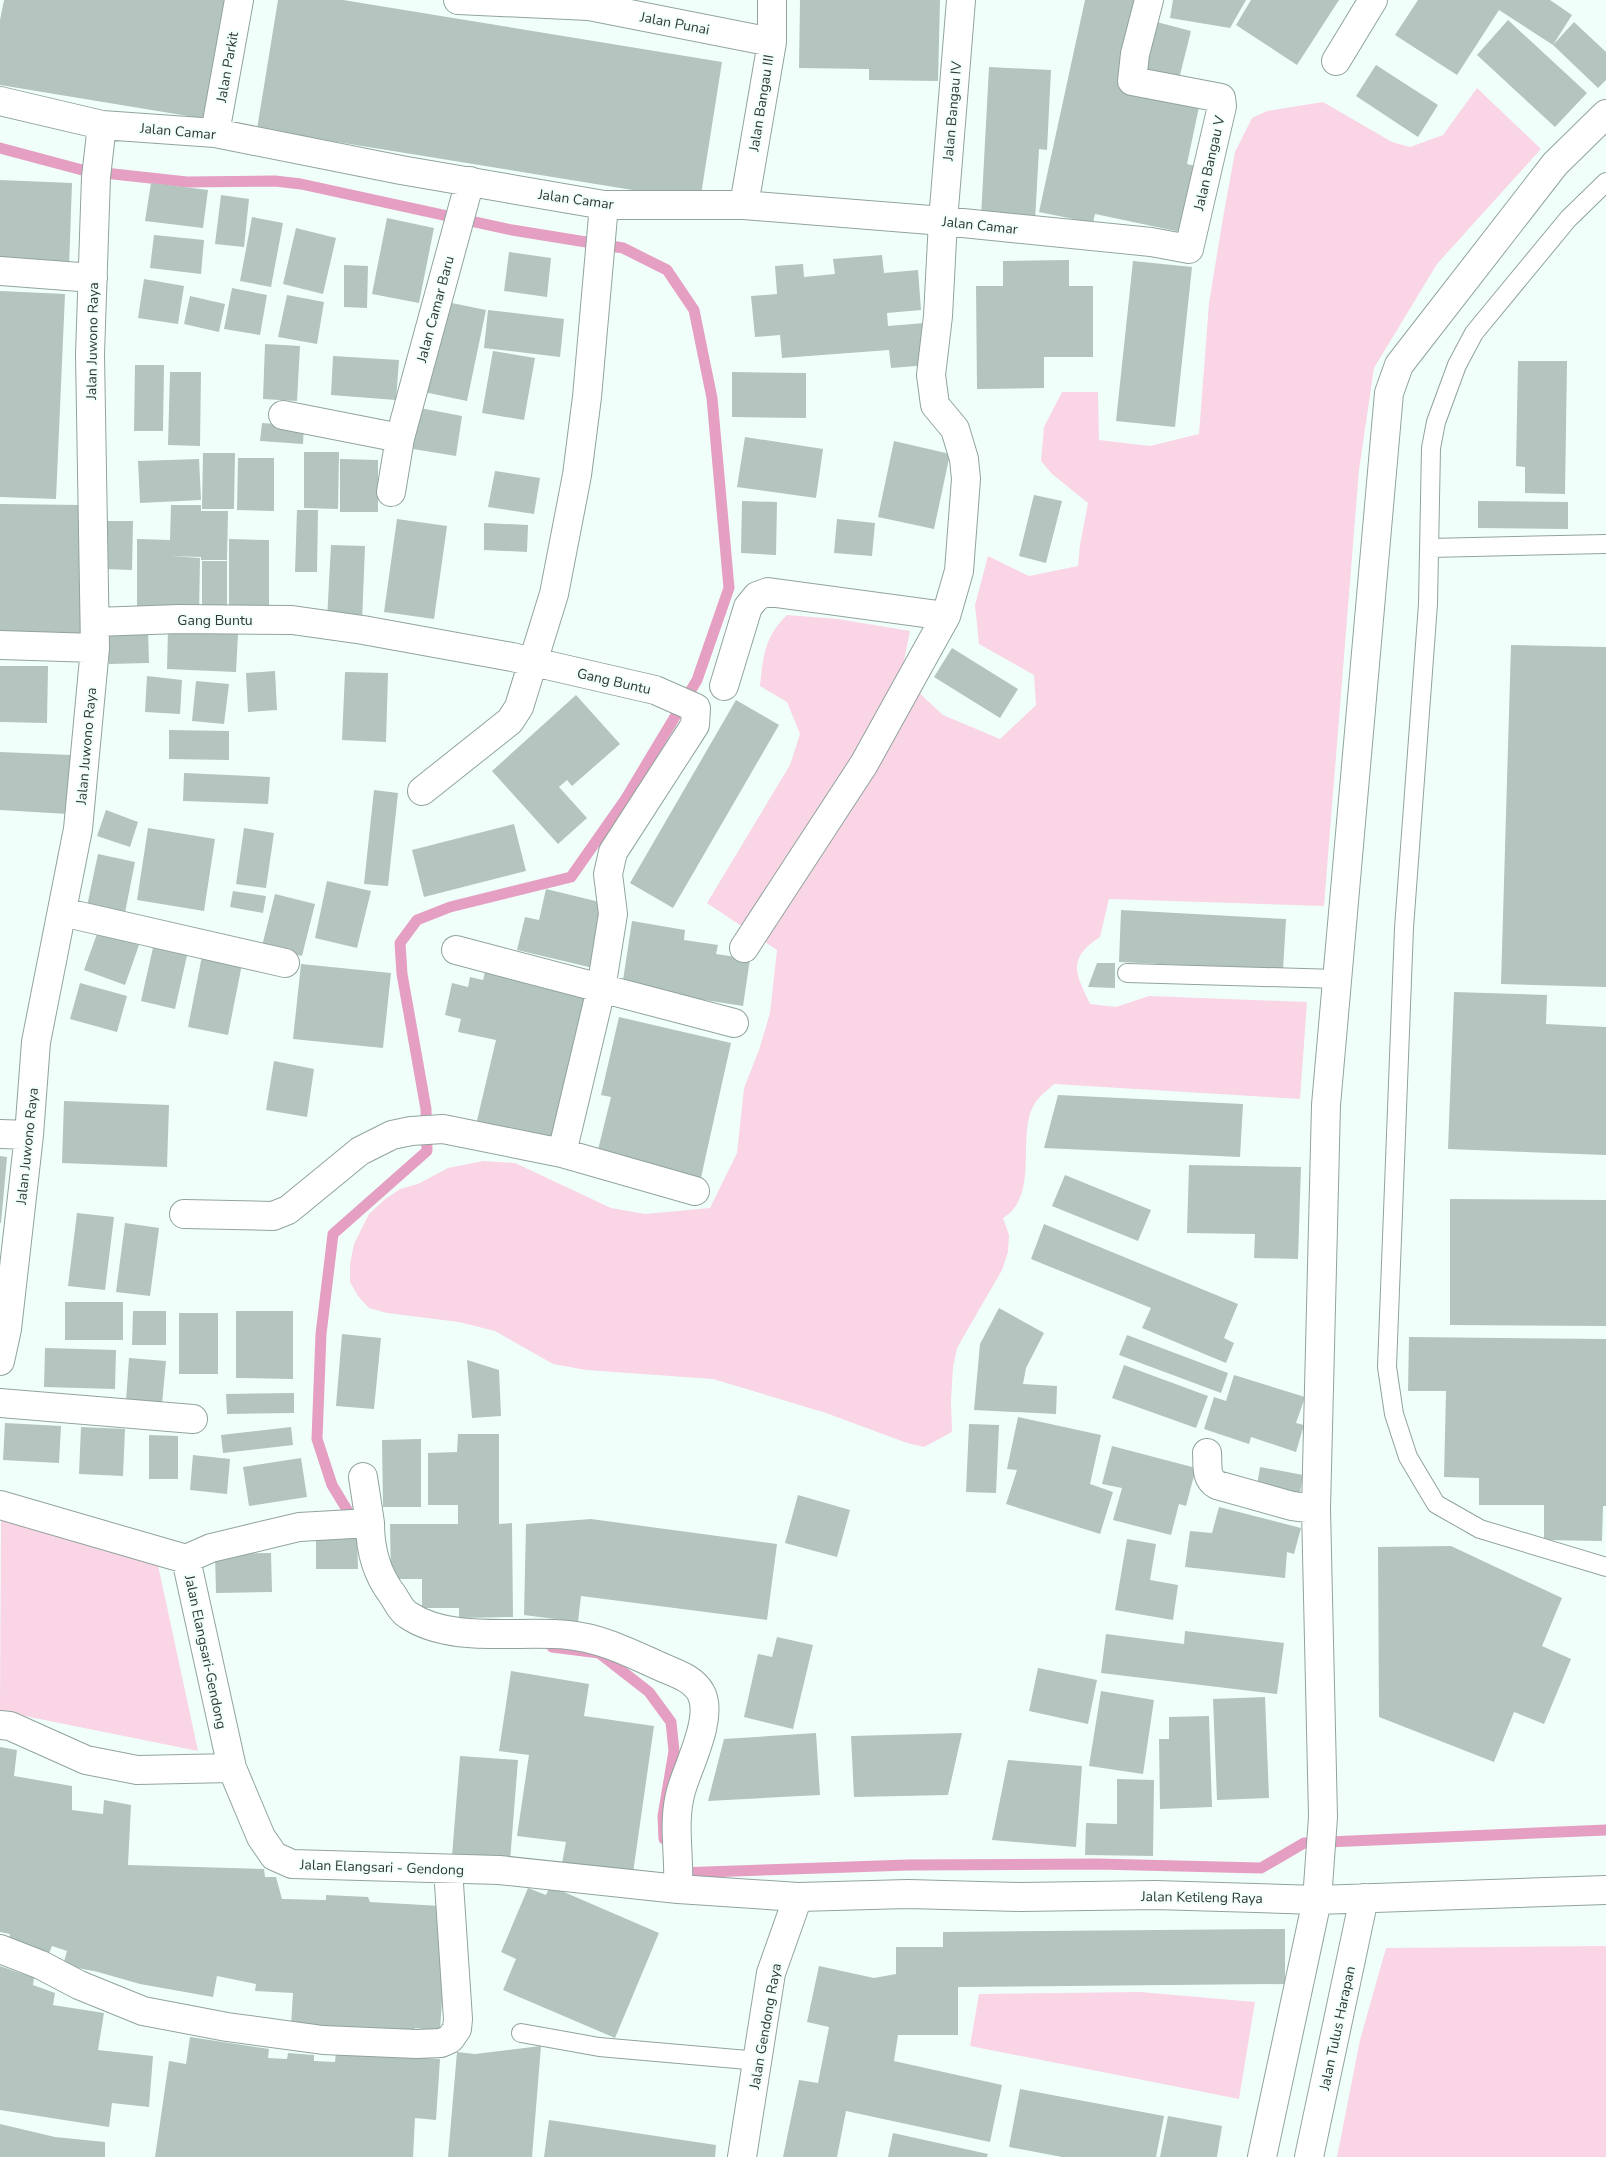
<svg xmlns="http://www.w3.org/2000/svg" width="1606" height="2157" font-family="'Nunito Sans',sans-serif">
<rect width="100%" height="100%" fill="#f0fffa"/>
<path fill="#f9d5e6" d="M1477,88L1541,149L1437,264L1374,368L1359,470L1324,906L1109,899L1100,937C1066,959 1076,974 1090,1004L1116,1007L1149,996L1307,1002L1300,1099L1054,1084C1048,1090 1039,1096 1035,1103C1015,1134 1041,1195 1003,1218L1009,1235L1008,1252L1002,1270L957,1348L953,1367L951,1401L952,1432L924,1447L907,1443L826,1413L713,1379L586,1370L553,1364L495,1331L459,1322L387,1313L369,1308L358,1296L350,1282V1264L354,1244L369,1214L384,1200L400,1189L418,1184L448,1168L483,1161L515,1163L611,1208L645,1214L710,1208L737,1153L744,1088L759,1050L770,1013L777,950L707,903L790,765L800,734L787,702L760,686C763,656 765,636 787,615L838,619L910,631L901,676L943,715L1000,739L1036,705L1034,675L979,644L975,605L988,556L1029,576L1078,566L1080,545L1088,503L1052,474L1041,461L1044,427L1062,392H1098L1099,440L1150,446L1199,434L1209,303L1224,212L1235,152L1252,118L1267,111L1323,102L1392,142L1410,147L1443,135Z
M1,1519L158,1565L198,1751L0,1711Z
M1606,1946V2157H1337L1360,2040L1386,1948Z
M1140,1992L1255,2002L1239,2099L970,2046L979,1994Z"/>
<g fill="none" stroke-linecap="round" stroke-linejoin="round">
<path stroke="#e59fc2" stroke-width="11" d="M0,148L86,171L187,182L275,181L301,184L512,230L623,248L667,270L694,310L712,398L729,588L697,680L625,800L571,877L450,907L417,920L400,943L402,974L426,1109L427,1151L333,1234L321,1334L317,1439L332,1485L355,1523
M552,1647L599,1653L649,1692L671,1722L674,1751L663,1816L664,1839
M677,1873L908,1865L1097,1864L1261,1868L1304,1843L1606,1830"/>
</g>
<path fill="#b3c5be" d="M4,0H226L206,119L0,85V20Z
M278,0H343L722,62L700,201L257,129Z
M800,0H940L938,81L869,80V69L799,68Z
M1085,0H1140L1121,90L1199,107L1187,164L1204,168L1190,234L1095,214L1093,223L1039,212Z
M1173,0H1246L1230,28L1170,18Z
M1251,0H1339L1297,65L1236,25Z
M1418,0H1550L1572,15L1553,45L1574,22L1606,52V80L1598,88L1553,45L1499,10L1457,75L1395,35Z
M1508,20L1587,93L1555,127L1477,55Z
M1153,21L1191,31L1179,79L1141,70Z
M1376,65L1438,105L1418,137L1356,96Z
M989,67L1051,70L1047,150L1039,149L1035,221L981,217Z
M0,180L72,183L69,268L0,265Z
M151,183L208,190L203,228L145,221Z
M221,195L249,199L244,247L215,244Z
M252,217L283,223L271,287L240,281Z
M387,218L434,228L419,303L372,294Z
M296,228L336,238L323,294L283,284Z
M154,235L204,240L201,274L150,268Z
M509,252L551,258L547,297L504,291Z
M882,255L884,273L918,270L921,310L887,313L888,326L925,323L929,365L891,368L889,350L782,358L780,335L755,337L751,296L777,294L775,266L803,264L804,277L835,274L833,259Z
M1069,260V286H1093V357H1044V388L977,389L976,286H1003V261Z
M1133,261L1192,267L1175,427L1116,421Z
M344,265L368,266L367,308L344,307Z
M144,279L184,286L178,324L138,318Z
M232,288L267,295L260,335L224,329Z
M0,291L65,294L56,499L0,497Z
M287,295L324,302L317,344L278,337Z
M190,296L225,304L219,332L184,324Z
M442,301L486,310L467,401L419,391Z
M488,310L564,319L560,357L484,348Z
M265,344L300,346L297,401L263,399Z
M493,351L535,358L524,420L482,413Z
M333,356L399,360L396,400L331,395Z
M1518,361H1567L1565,494L1525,493V467L1516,466Z
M135,365H164L163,431H134Z
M170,372H201L200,446L168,445Z
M732,372L806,373V418L732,417Z
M420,408L462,416L456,456L413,449Z
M262,423L304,426L303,444L260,441Z
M745,437L823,449L816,498L737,487Z
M894,441L950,454L934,529L878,517Z
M304,452H339L338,509L304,508Z
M203,453H235L234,509H202Z
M238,458H274V511L237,510Z
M199,459L201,500L140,503L138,461Z
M340,459L378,460V512H340Z
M495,471L540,478L534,514L488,507Z
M1034,495L1062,501L1046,563L1019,556Z
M742,501L777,502L776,555L741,553Z
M1478,501L1568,502V529L1478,528Z
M0,504L82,505L80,638L0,637Z
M171,505H201V511H228L227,560H201V557L170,556L200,558L199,615L137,613V539L170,540Z
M297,510H318L317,572H295Z
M397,519L447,526L434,619L384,612Z
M837,519L875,523L872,556L834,553Z
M103,521H133L132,570L103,569Z
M484,523L528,525L527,552L484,550Z
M229,539L269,540V613H229Z
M331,545L365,546L362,622L327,620Z
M202,561H227V608H202Z
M148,629L149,663L109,664V630Z
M168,630L238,634L236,672L167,669Z
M1511,645L1606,647V987L1501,984Z
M952,648L1018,689L1000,718L934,677Z
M0,666H48L47,723L0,722Z
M275,671L277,710L248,712L246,673Z
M345,672L388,673L386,742L342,740Z
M147,676L182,680L180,714L145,712Z
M196,681L229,684L224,724L192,721Z
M576,695L620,744L572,786L567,780L559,787L587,818L558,844L492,771Z
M736,700L779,725L673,908L630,883Z
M169,730L229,731V760L169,759Z
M0,752L71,755L68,814L0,810Z
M184,773L270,777L268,804L183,801Z
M374,790L398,793L388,886L364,884Z
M106,810L138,822L130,847L97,836Z
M514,824L526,871L424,897L412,850Z
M148,828L215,839L204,911L137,900Z
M244,828L274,833L266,888L236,884Z
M98,854L135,862L124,918L86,911Z
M327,881L371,891L357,948L315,938Z
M546,889L608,904L593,968L517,950L525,917L539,920Z
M233,891L266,896L263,913L230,907Z
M275,894L315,904L302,956L262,946Z
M1121,910L1286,919L1283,970L1119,962Z
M632,921L685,930L684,940L718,945L716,954L750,959L743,1006L622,987Z
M98,931L139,945L125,985L84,970Z
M154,943L188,951L175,1009L141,1001Z
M202,956L242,964L228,1035L188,1027Z
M1097,963H1115V988L1088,987Z
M301,964L391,973L383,1048L293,1039Z
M486,968L588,992L552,1147L475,1129L496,1040L458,1032L461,1019L445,1015L452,983L468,987L470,977L483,980Z
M80,983L127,996L117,1032L70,1019Z
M1454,992L1547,995L1546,1024L1606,1027V1155L1448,1149Z
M619,1017L731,1043L700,1182L596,1158L611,1097L601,1095Z
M274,1061L314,1069L307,1117L266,1110Z
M1058,1095L1243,1104L1240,1157L1044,1148Z
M64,1101L169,1105L167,1167L62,1163Z
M0,1156L7,1157L1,1223H0Z
M1189,1165L1301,1167L1298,1259L1254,1258L1255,1234L1187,1233Z
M1065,1175L1151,1210L1138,1241L1052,1206Z
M1450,1199L1606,1200V1326L1450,1325Z
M77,1213L114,1217L105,1290L68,1286Z
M125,1223L159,1228L150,1296L116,1292Z
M1044,1224L1238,1304L1224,1338L1234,1343L1226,1363L1142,1328L1151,1308L1031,1259Z
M65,1302H123V1340H65Z
M999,1308L1044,1333L1026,1368L1023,1384L1057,1386L1056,1414L974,1410L980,1344Z
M133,1311H166V1345H132Z
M236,1311H293V1379L236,1378Z
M179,1313H218V1374H179Z
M342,1334L381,1338L374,1409L336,1406Z
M1127,1335L1228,1373L1221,1393L1119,1355Z
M1409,1337L1606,1339V1506H1603L1602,1541L1544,1540V1505H1479V1478L1444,1477L1446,1391H1408Z
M45,1348L116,1350L115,1389L44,1387Z
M129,1358L166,1361L162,1404L126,1401Z
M467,1360L499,1370L501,1416L472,1418Z
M1124,1365L1208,1396L1196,1428L1112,1398Z
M1234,1375L1305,1397L1296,1423L1304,1425L1296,1452L1251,1437L1249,1444L1204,1429L1214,1397L1226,1401Z
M294,1393V1413L227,1414L226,1394Z
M1018,1417L1101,1435L1090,1484L1113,1492L1100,1534L1006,1504L1017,1470L1007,1469Z
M5,1423L61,1426L59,1463L3,1460Z
M969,1424L999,1425L996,1493L966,1492Z
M81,1427L125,1429L123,1476L79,1474Z
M291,1427L293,1445L223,1453L221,1435Z
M458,1434H499V1524L512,1523L513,1617L459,1618V1608H422V1579H391L390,1524H458V1505H428V1453L457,1452Z
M149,1435L178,1436V1479H149Z
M421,1439V1507H383L382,1440Z
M1112,1446L1196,1468L1186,1506L1179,1504L1171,1535L1113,1520L1122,1488L1102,1484Z
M193,1455L230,1459L227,1494L190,1490Z
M301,1458L307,1497L249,1506L243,1467Z
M1260,1467L1303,1475L1299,1499L1256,1492Z
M798,1495L850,1510L837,1557L785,1543Z
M1219,1507L1301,1528L1294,1554L1287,1552L1285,1578L1185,1567L1190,1531L1212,1533Z
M591,1519L777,1544L767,1620L581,1596L578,1622L524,1615L526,1524Z
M316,1532H357L358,1569H316Z
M1127,1539L1156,1544L1150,1580L1178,1585L1173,1620L1115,1610Z
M1451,1546L1562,1598L1542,1646L1571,1659L1544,1724L1514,1712L1494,1762L1379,1717L1378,1547Z
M271,1553L272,1592L216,1593L215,1554Z
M1185,1631L1284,1643L1277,1694L1101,1673L1106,1634L1184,1644Z
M777,1637L813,1645L793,1729L744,1717L758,1654L772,1657Z
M1038,1668L1097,1680L1088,1724L1029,1711Z
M511,1671L589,1684L584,1716L654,1726L633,1873L562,1863L566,1842L517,1836L529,1755L499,1751Z
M1101,1691L1154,1700L1143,1774L1089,1766Z
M1265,1697L1269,1798L1217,1800L1213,1699Z
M1209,1716L1212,1807L1160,1809L1159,1739H1169V1717Z
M816,1733L820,1795L708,1801L724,1739Z
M962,1733L948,1795L854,1797L851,1736Z
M0,1747L17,1750L14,1776L72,1786V1810L103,1814L104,1800L131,1805L128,1865L264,1869L265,1877H276L282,1899L326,1900V1895L368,1897L370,1902L441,1906L445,1956L440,2031L415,2028V2041L291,2025L293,1993L255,1991L256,1984L217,1976L213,1997L140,1984L98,1972L63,1965L67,1951L52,1946L48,1956L9,1940L10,1934L0,1932Z
M460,1756L518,1760L510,1861L452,1856Z
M1008,1760L1082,1766L1076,1847L992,1840Z
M1117,1779L1154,1780L1153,1856L1085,1855L1086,1823L1117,1824Z
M550,1886L659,1933L615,2038L503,1990L516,1959L501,1952L528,1888L546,1895Z
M1285,1929V1984L958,1987V2035H898L894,2061L1002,2085L990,2142L846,2111L837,2157H783L799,2080L818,2083L829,2027L807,2022L819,1966L874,1978L896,1974V1947H943V1932Z
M0,1966L34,1978L33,1985L55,1993L53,2005L104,2013L98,2050L153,2056L149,2107L112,2103L109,2127L0,2110Z
M190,2037L269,2049L268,2058L287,2059L288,2053L314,2055V2061L335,2062L336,2051L440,2059L436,2120L415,2118L413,2157H155L169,2061L186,2064Z
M541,2046L532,2157H448L457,2052L475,2054Z
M1020,2089L1164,2116L1156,2157H1062L1009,2147Z
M1168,2116L1222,2126L1217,2157H1160Z
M549,2120L716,2145L715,2157H544Z
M0,2124L55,2137L105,2142V2157H0Z
M893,2133L988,2154L987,2157H888Z"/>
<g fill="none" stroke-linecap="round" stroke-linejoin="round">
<defs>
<path id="lane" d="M1606,182L1568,219L1474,333L1457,365L1436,422L1431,448L1428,604L1404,928L1387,1367L1394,1414L1408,1457L1436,1504L1480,1529L1606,1567
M1430,548L1606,544
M1127,973L1337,979
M521,2033L599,2047L759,2061"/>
<path id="street" d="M458,0L589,6L772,42
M1336,61L1373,0
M0,101L102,125L215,133L401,170L604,205H744L943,221L1151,242L1189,249L1222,106L1221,98L1132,81L1135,54L1149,0
M215,133L239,0
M744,205L772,42V0
M0,271L93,278
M283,415L400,438
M391,492L400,438L470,181
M95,622L179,619L292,620L363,630L512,657L655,690L696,708L695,725L613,852L608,874L613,914L601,989L562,1153L443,1129L411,1131L392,1135L360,1151L288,1210L273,1216L184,1214
M0,645L95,648
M724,686L748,607L757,596L768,592L946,616
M422,791L510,721L519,707L554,594L577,475L587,397L604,205
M62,912L285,963
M744,948L864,764L946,616L959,571L966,479L964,459L955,429L935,405L931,375L938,316L943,221L961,0
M456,950L734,1023
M0,1134L29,1135
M562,1153L695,1191
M0,1361L7,1329L29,1135L36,1042L78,829L95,648L90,354L96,177L102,125
M0,1403L193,1419
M1207,1453C1208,1466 1205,1478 1217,1485L1292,1506L1316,1509
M363,1477L370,1523
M0,1505L186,1559
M0,1725L10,1726L86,1760L137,1770L232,1768
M678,1889C680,1856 672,1823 681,1791C688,1766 714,1717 701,1693C693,1677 671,1672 657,1665C628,1652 600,1638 568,1635C518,1630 451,1644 408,1615C401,1611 397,1601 392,1594C376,1573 370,1550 370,1523L299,1527L211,1548L186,1559L232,1768L261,1837L274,1856L292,1864L499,1870L678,1889L798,1897
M1317,1900L1323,1817L1316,1509L1326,1105L1389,393L1399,365L1555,164L1606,114
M0,1949L41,1965L79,1985L143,2011L227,2027L323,2040L416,2044L441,2043L450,2039L457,2029L458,2019L448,1869"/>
<path id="secondary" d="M742,2157L771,1973L798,1897L908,1894L1021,1897L1155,1895L1317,1900L1606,1890
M1262,2157L1317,1900
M1309,2157L1364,1898"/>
</defs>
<use href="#lane" stroke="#92a39d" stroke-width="20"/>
<use href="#street" stroke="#92a39d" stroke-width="30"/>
<use href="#secondary" stroke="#92a39d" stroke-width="30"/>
<use href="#lane" stroke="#fff" stroke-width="18"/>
<use href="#street" stroke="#fff" stroke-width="28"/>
<use href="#secondary" stroke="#fff" stroke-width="28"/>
</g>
<g text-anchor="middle" stroke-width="4" stroke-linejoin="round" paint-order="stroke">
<g font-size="14" fill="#313835" stroke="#f0fffa">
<text transform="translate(675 23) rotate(11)" y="5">Jalan Punai</text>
<text transform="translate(227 67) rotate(-80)" y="5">Jalan Parkit</text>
<text transform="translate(761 103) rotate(-81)" y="5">Jalan Bangau III</text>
<text transform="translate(952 111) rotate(-85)" y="5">Jalan Bangau IV</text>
<text transform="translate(178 131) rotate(5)" y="5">Jalan Camar</text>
<text transform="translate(1209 163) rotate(-77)" y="5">Jalan Bangau V</text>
<text transform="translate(576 199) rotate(8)" y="5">Jalan Camar</text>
<text transform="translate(980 225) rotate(6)" y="5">Jalan Camar</text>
<text transform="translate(435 309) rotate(-75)" y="5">Jalan Camar Baru</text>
<text transform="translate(92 341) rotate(-89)" y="5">Jalan Juwono Raya</text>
<text x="215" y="625">Gang Buntu</text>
<text transform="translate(614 681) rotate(13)" y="5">Gang Buntu</text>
<text transform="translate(86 746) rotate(-85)" y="5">Jalan Juwono Raya</text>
<text transform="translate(27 1146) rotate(-84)" y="5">Jalan Juwono Raya</text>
<text transform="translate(206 1652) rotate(78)" y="5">Jalan Elangsari-Gendong</text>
<text transform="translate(382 1867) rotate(2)" y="5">Jalan Elangsari - Gendong</text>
<text transform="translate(1202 1897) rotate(1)" y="5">Jalan Ketileng Raya</text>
<text transform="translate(765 2026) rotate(-80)" y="5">Jalan Gendong Raya</text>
<text transform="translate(1337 2028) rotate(-78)" y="5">Jalan Tulus Harapan</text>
</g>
</g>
</svg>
